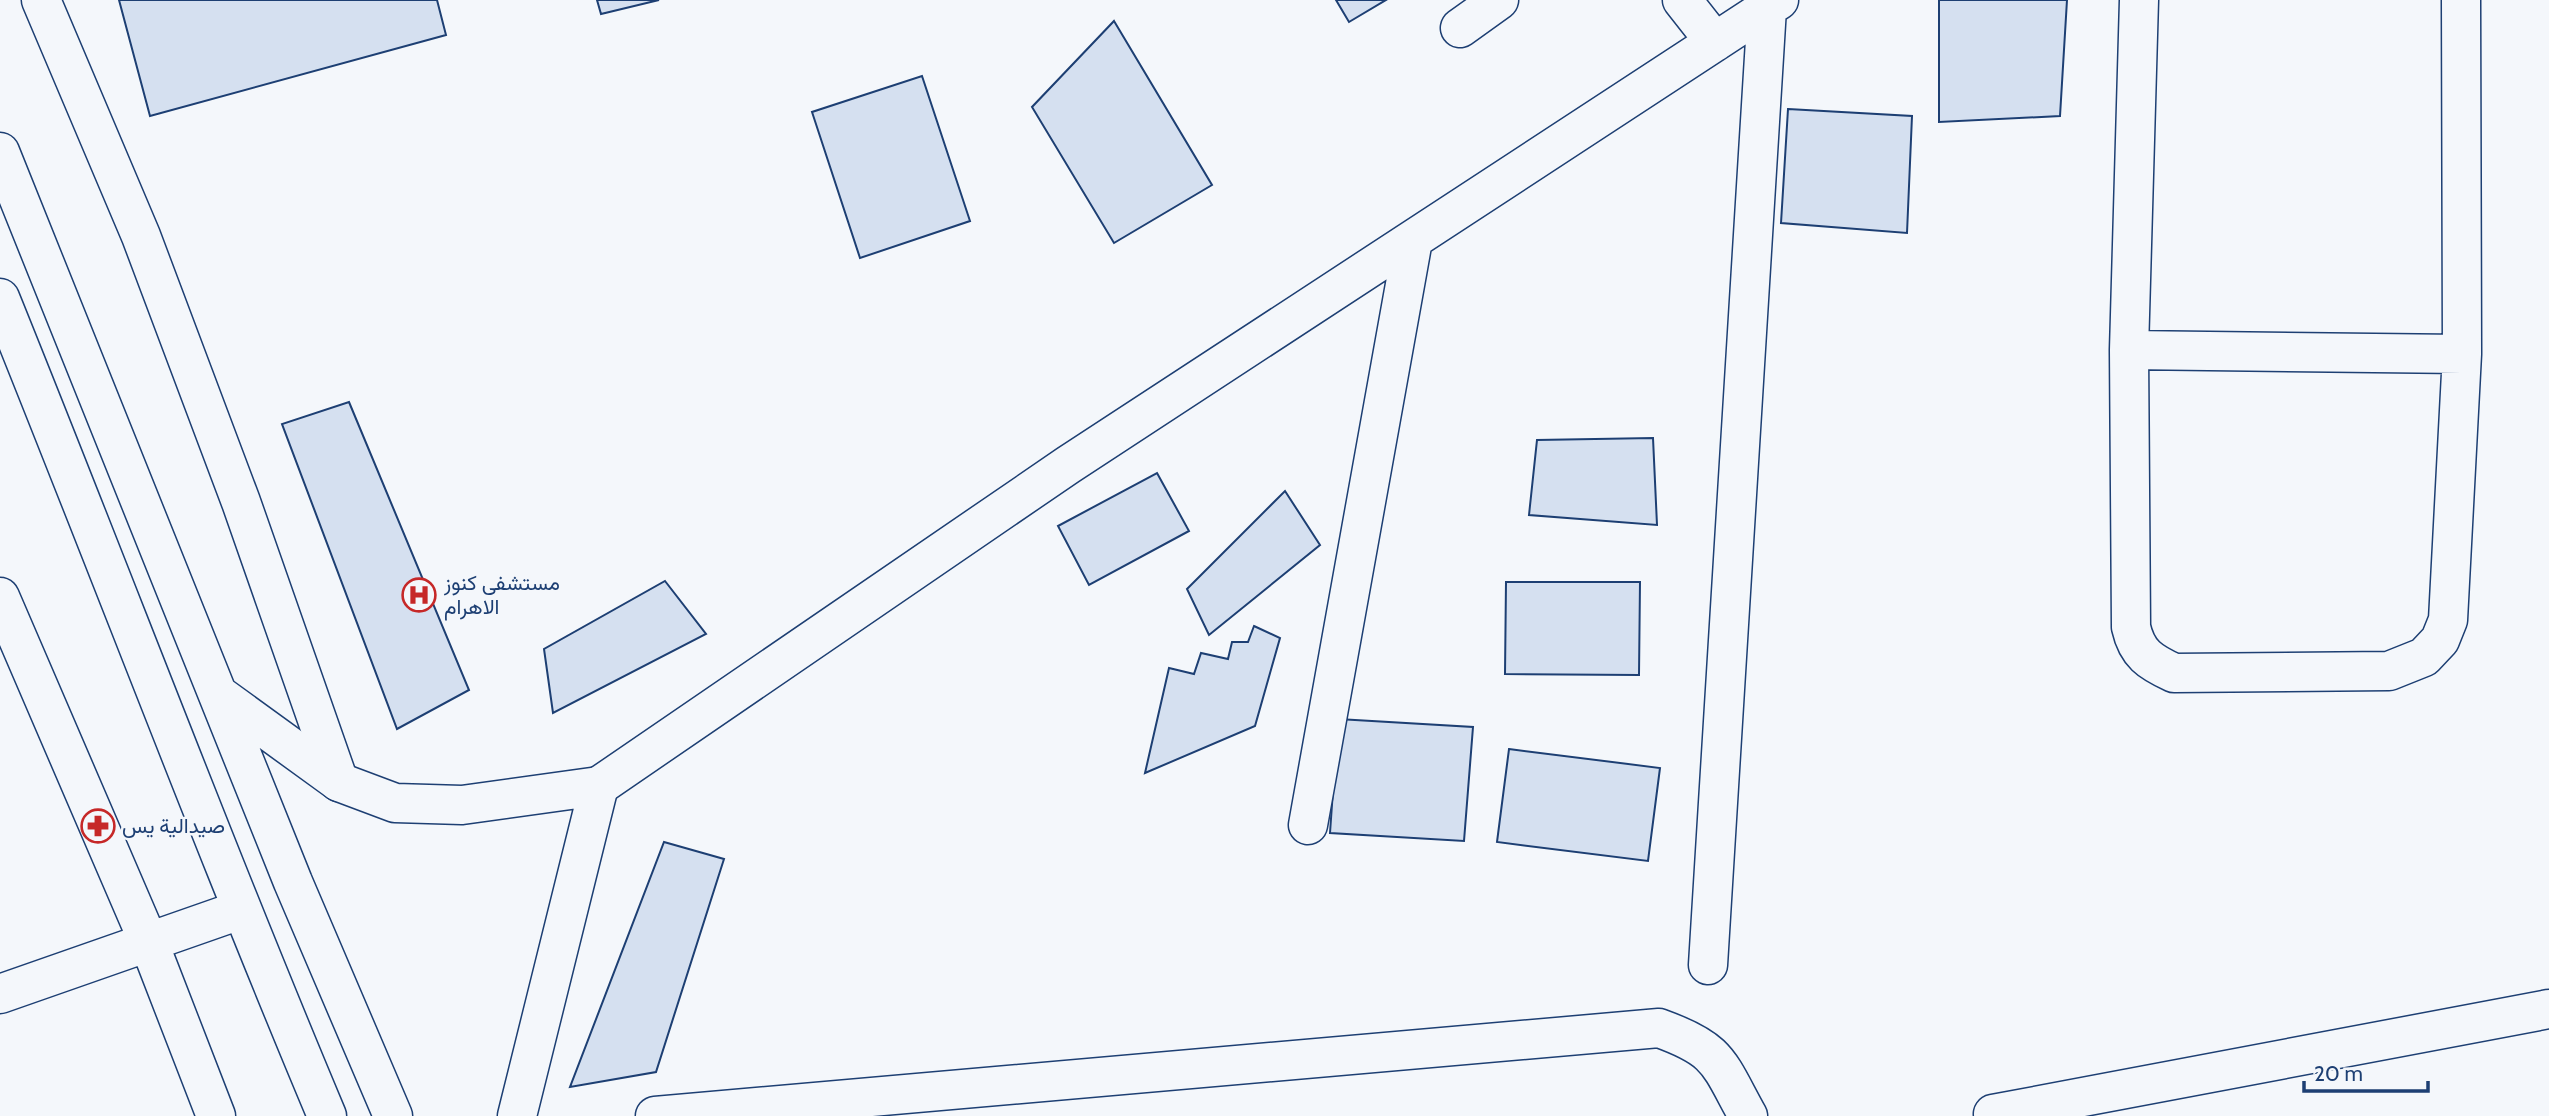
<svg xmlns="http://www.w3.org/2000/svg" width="2549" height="1116" font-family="Cabin,Vazirmatn,sans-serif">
<rect width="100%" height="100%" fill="#f4f7fb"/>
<path fill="#d5e0f0" stroke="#1d3f73" stroke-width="2" d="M119,0H437L446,35L150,116Z
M597,0H659L601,14Z
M1336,0H1386L1349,22Z
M1939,0H2067L2060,116L1939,122Z
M1114,21L1212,185L1114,243L1032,107Z
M922,76L970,221L860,258L812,112Z
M1788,109L1912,116L1907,233L1781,223Z
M349,402L469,690L397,729L282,424Z
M1653,438L1657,525L1529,515L1537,440Z
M1157,473L1189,531L1089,585L1058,526Z
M1285,491L1320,545L1209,635L1187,589Z
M665,581L706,634L553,713L544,649Z
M1506,582H1640L1639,675L1505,674Z
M1254,626L1280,638L1255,726L1145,773L1169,668L1194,674L1201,653L1228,659L1232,642H1248Z
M1338,719L1473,727L1464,841L1330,833Z
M1509,749L1660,768L1648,861L1497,842Z
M664,842L724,859L656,1072L570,1087Z"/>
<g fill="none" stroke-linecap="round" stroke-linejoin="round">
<defs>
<path id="minor" d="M41,0L141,236L241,502L339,782
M1682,0L1715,42
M2139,0L2129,350L2131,627C2137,654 2150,662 2174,673L2389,671L2424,657L2440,640L2448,620L2462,354L2461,0
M1460,28L1499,0
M2129,350L2462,354
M0,597L149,943L216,1116
M599,786L1068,465L1779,0
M1308,825L1413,240
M1708,965L1767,8
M0,994L240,910
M1993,1114L2549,1009
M655,1116L1659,1028C1720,1050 1718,1062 1748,1116"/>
<path id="highway" d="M0,152L293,882L393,1116
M0,298C110,570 213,845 327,1116
M219,695L339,782L395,803L462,805L599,786L517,1116"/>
</defs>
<use href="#minor" stroke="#1d3f73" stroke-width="41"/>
<use href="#highway" stroke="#1d3f73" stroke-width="41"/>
<use href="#minor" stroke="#f4f7fb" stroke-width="38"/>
<use href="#highway" stroke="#f4f7fb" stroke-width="38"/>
</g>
<defs>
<symbol id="hospital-ring" viewBox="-11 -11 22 22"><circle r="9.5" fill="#f4f7fb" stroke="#c62828" stroke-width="1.5"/><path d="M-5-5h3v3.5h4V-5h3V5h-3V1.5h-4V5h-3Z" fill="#c62828"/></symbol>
<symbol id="pharmacy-ring" viewBox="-11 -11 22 22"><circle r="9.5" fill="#f4f7fb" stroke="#c62828" stroke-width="1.5"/><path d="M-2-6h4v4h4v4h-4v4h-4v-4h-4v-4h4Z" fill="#c62828"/></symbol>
</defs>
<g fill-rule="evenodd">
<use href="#hospital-ring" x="400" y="576" width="38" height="38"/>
<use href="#pharmacy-ring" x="79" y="807" width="38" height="38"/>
</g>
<g text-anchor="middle" stroke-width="5" stroke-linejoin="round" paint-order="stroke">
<g font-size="21" fill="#1d3f73" stroke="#f4f7fb" text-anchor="start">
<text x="444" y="590">مستشفى كنوز<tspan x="444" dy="24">الاهرام</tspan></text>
<text x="122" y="833">صيدالية يس</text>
</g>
</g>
<path d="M2304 1081v10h124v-10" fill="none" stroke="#1d3f73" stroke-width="3.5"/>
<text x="2314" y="1081" font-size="21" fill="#1d3f73" stroke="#f4f7fb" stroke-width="5" paint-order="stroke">20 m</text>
</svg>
